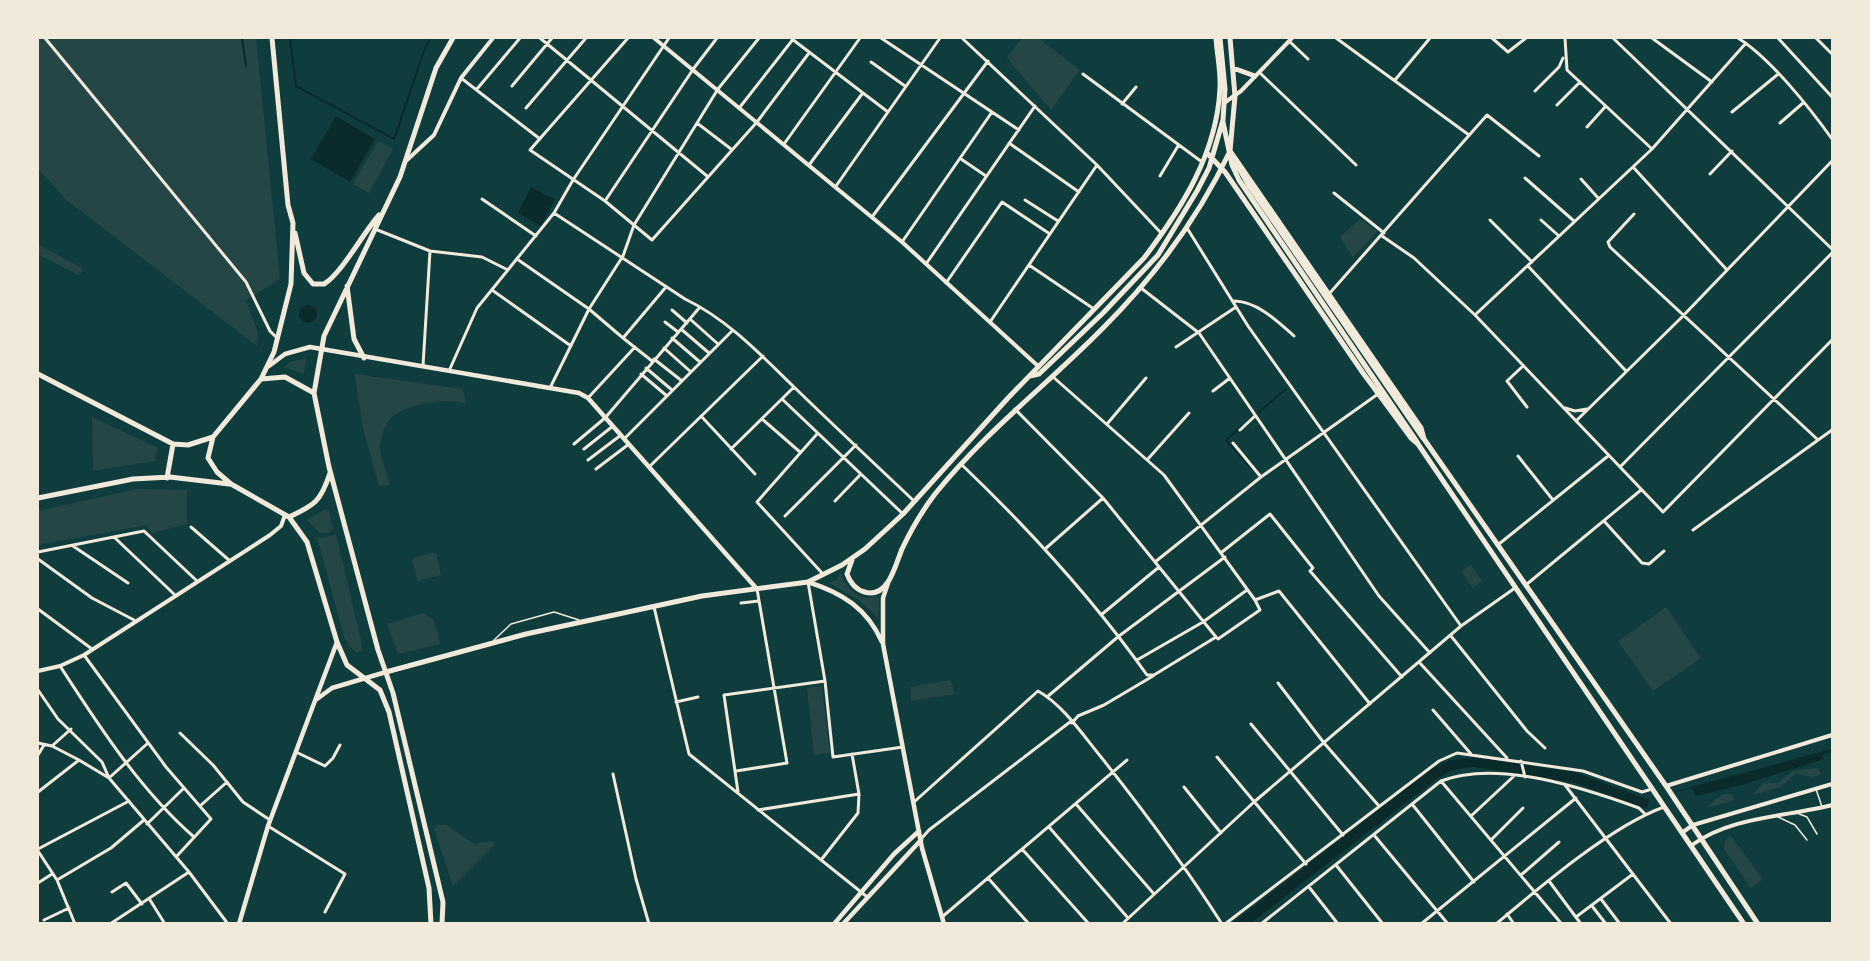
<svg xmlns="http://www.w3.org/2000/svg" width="1870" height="961" font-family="Rubik,sans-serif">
<rect width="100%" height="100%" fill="#0f3d3e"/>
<path fill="#244646" d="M38,38H256L280,279L246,300L258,333L257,346L64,198L38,168Z
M1022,38H1038L1080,70L1051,110L1007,58Z
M378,141L393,149L369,193L353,184Z
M1360,219L1377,232L1353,257L1340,237Z
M41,246L82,268V272L78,275L38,254V248Z
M306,358L304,374L284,367L290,362Z
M355,374L463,389L466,404C449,397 410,404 394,415C387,420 381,435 380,444C379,456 387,473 390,485L379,486L362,424Z
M92,417L158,448L155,461L93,471Z
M137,489L187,490V524L151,533L147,525L38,545V511Z
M326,509L329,510L333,529L329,533H320L307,520Z
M336,534L362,645V651L357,653L349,646L344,637L317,537L323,538Z
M436,552L441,575L417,581L412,558Z
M1471,565L1482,581L1473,588L1461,571Z
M841,573C845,589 862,603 879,596L878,618L859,600L829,583L836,580Z
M1666,607L1701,658L1653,691L1618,641Z
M423,613L434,620L440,644L398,654L387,624Z
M951,680L954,694L911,701L910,687Z
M822,686L830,753L814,755L807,688Z
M1818,768L1821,775L1812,777L1795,774L1781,787L1753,795L1763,783H1778L1793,771Z
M1723,794H1731L1735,800L1705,808Z
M438,825H446L474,844L493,841L495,844L453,886L434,829Z
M1730,835L1763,879L1751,888L1724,849L1725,842Z"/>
<path fill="#0a2a2b" d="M336,116L375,139L350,182L311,159Z
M531,187L555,200L541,226L518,213Z
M299 314a9 9 0 1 1 18 0a9 9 0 1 1-18 0Z
M1832,749V752L1822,755L1824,759L1742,785L1645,808L1575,783L1522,774L1473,767L1452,770L1434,781L1251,923L1231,924L1431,769L1450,760L1473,757L1574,772L1647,799Z"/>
<path fill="#0f3d3e" d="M1692,788L1696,797L1647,809L1649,798Z"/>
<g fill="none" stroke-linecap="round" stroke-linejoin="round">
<path stroke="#0a2a2b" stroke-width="2" d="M242,38L246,66
M290,38L296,86L394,139L425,48L431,38
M1259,412L1286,389
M1241,427L1226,440L1252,469"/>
<path stroke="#f1e9da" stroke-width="1.5" d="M494,640L511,624L554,612L579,620
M1816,789L1822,807
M1797,813L1807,817L1817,834
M1778,817L1795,825L1807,840"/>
<path stroke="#f1e9da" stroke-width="3" d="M45,38L246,282L270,331L276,337
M540,38L707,176
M628,38L530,150L605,201L652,240L757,122L809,53
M881,38L1019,130
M962,38L1097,165L1162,234
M1336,38L1469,135
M1492,38L1508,52L1526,38
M1565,38L1567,70L1652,149
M1613,38L1832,249
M1652,38L1712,82
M1738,38C1770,58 1810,108 1832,139
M1778,38L1832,97
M1816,38L1832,54
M792,39L888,112
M1289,41L1308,59
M871,62L905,86
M1259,72L1356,165
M1083,74L1202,162
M461,78L540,139
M1395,80L1430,38
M512,86L552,38
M477,89L520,38
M1535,91L1559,67L1563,58
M1122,104L1136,87
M1557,105L1580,82
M740,107L794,38
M526,108L586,38
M1732,112L1777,75
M697,123L731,149
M1780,123L1803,103
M1587,127L1605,107
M1009,143L1079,192
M784,144L860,38
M961,159L986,176
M809,165L862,94
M1633,167L1727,270
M1710,174L1732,151
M1160,176L1178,146
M1525,178L1574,221
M1581,179L1599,199
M836,186L940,38
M1334,193L1384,233
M482,199L536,236
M1025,200L1058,221
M605,201L694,68L717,38
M554,213L685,299C727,319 761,355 793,386C833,425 874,463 914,501
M1634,214L1608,242L1610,247L1817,439
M872,217L988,61
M1490,220L1532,262
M1541,220L1559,236
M1187,228L1248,326L1461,626
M375,229L430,251L482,257L508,270
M1382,236L1414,258L1475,315L1663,512L1832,340
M902,242L992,112
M517,259L589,309L623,338L666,287
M926,264L1035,106
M1029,265L1094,309
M1528,266L1626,371
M946,283L1002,202L1050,234
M1141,288L1199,333L1379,596L1430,653
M492,290L571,346
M1329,294L1487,115L1539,156
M1235,301C1258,302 1277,321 1294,336
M672,310L687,323
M1475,315L1652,149L1746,43
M690,319L718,344
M665,322L678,332
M990,322L1097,165
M681,329L709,353
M623,338L652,361
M672,338L700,362
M1176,347L1236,307
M664,348L691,372
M654,359L682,381
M423,366L430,251
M1523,366L1507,381L1527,407
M646,368L672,390
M449,371L477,308L554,213L573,180L669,38
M641,374L667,396
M1052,376L1164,475L1255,600L1279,591L1370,704
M550,388L589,309L623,256L634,225L718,89L759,38
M1213,391L1230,378
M588,398L635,347
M782,399L903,514
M1565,408L1575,411L1587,409
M1015,409L1103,498L1216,637
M701,416L755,474
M762,419L800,452
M1576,421L1681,318L1832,161
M1107,424L1146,378
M1240,430L1255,416
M817,434L757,502L822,573
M624,439L732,331
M1233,443L1261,477
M574,444L605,418L700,307
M584,449L613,426
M731,449L794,387
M1518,456L1553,500
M588,460L621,435
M1147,460L1189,413
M961,464C1029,529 1093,599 1147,675H1154L1216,637L1218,639L1260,610L1255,600
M649,467L763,356
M1620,467L1832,253
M596,469L629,444
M835,501L860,475
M785,516L856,445
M1604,521L1642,563L1649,564L1664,551
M191,527L230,561
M1693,530L1832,430
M114,537L175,595
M1499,544L1608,456
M73,546L128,583
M1045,549L1103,498
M38,552L144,531L197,581
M1222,552L1270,514L1313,568L1310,571L1402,677
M38,559L92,598L134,620
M1155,562L1261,477L1378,394
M808,582L825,681L833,757L903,747
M1527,584L1641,490
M741,603L759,601
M654,607L689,754L866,896
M38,609L92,649
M1101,615L1159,567
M1451,636L1527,731L1545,748
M84,655L166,767L211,819L176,857
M1137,660L1203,622L1247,590
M1419,662L1507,758
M60,666C99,726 140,790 194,837
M1278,683L1324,743L1379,806
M38,690L58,719L102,762L109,778L148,743
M1047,697L1119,636L1225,557
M676,702L698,697
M1433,710L1471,754
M1072,723L1078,716L1104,705L1153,676
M1251,724L1343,835
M180,733L213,765L243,802L270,820
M38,743L52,746L79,760L109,778L189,872L228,924
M52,746L71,729
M296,752L325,766L333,758L340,745
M38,755L44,745
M1217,757L1306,864
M1521,761L1525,777
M736,771L787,763L757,589
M613,774L636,879L649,924
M1441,781L1560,922
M1565,785L1671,924
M1184,787L1221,833
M38,792L79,760
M738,792L724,695L825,681
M914,802L1038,691C1063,705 1083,735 1101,757C1144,811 1185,866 1222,924
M1076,804L1154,894
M1412,804L1474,882
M200,806L227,782
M758,810L859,794
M1471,816L1514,776
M147,824L184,788
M268,826L345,874L325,912
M1049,827L1128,918
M1374,835L1448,924
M921,839L929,830L1070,722
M1492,839L1523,808
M38,849L129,801
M1022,849L1089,924
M38,851L57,880L75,924
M821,860L858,813L859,794L852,754
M1336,865L1383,924
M1521,875L1559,842
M988,878L1029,924
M57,880L111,848L144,820
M1549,881L1581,924
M38,883L52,874
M1309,887L1338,924
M112,892L126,883L142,904
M1601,899L1620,924
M150,900L165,924
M1592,906L1606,924
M1507,914L1514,924
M942,917L1127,760
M1576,917L1633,874
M44,920L69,908
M110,924L189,872
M1122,924L1254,802L1461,626L1515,588
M1225,924L1439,761L1457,753L1583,771L1642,792L1652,789
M1261,924L1441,781C1497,759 1584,788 1639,808L1645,814
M1421,924L1576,798
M1496,924C1540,887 1611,826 1664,807"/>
<path stroke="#f1e9da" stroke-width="4" d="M654,38L902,242L1038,366
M1224,103L1241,91L1292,38
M407,160L434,135L461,78L493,38
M38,671L60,666L84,655L270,535L281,526L285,515
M1666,786L1832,735
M1683,832L1693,825L1832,784
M1692,845C1732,816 1786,817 1832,805"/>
<path stroke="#f1e9da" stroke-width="4.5" d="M269,366L285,354L310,347L579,393L588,398L757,589
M808,582C842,593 867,608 882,642
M888,583L883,598V644L922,848L944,924
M317,699L332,688L386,672
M239,924L268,826L337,642
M834,924L894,854L919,831
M843,924L921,840"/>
<path stroke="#f1e9da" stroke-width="5" d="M272,38L288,205L293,223L291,284L274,352L261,379L213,437L208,458L217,472L231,484L289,517L307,542L337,642L347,665L380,690L389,712L429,888L431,924
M1230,38L1235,96L1230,151L1421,428L1424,439L1666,786L1758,924
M1233,68L1255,76
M1223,122L1232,165L1239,180L1417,442
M1207,153L1225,172L1363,373L1411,438L1418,444L1744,924
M1236,163L1248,184L1423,438
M295,233L304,273L313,284H324C342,273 363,233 379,215
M347,286L354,339L364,358
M38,374L173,444L188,445L213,437
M1030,376L1039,374L1103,313L1158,255L1197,191L1209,168L1223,120L1225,89L1220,38
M261,379L285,377L314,393L329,467L378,650L393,693L443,902L442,924
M314,393L324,336L400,177L436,68L453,38
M167,478L173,444
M38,498L133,479L170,477L229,484
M289,517C315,505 321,501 330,473
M852,560L847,574C854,593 875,601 888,582C894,573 898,559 902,549C911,530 922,511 935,494C985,432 1048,384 1103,328C1155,276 1199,217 1230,151
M386,672L526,634L702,596L808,582L842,565L865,549L903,514L1008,398L1144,258C1182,208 1217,153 1220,88C1221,72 1217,54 1216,38"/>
</g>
<rect width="1870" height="961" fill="none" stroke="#f1e9da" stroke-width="78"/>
</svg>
